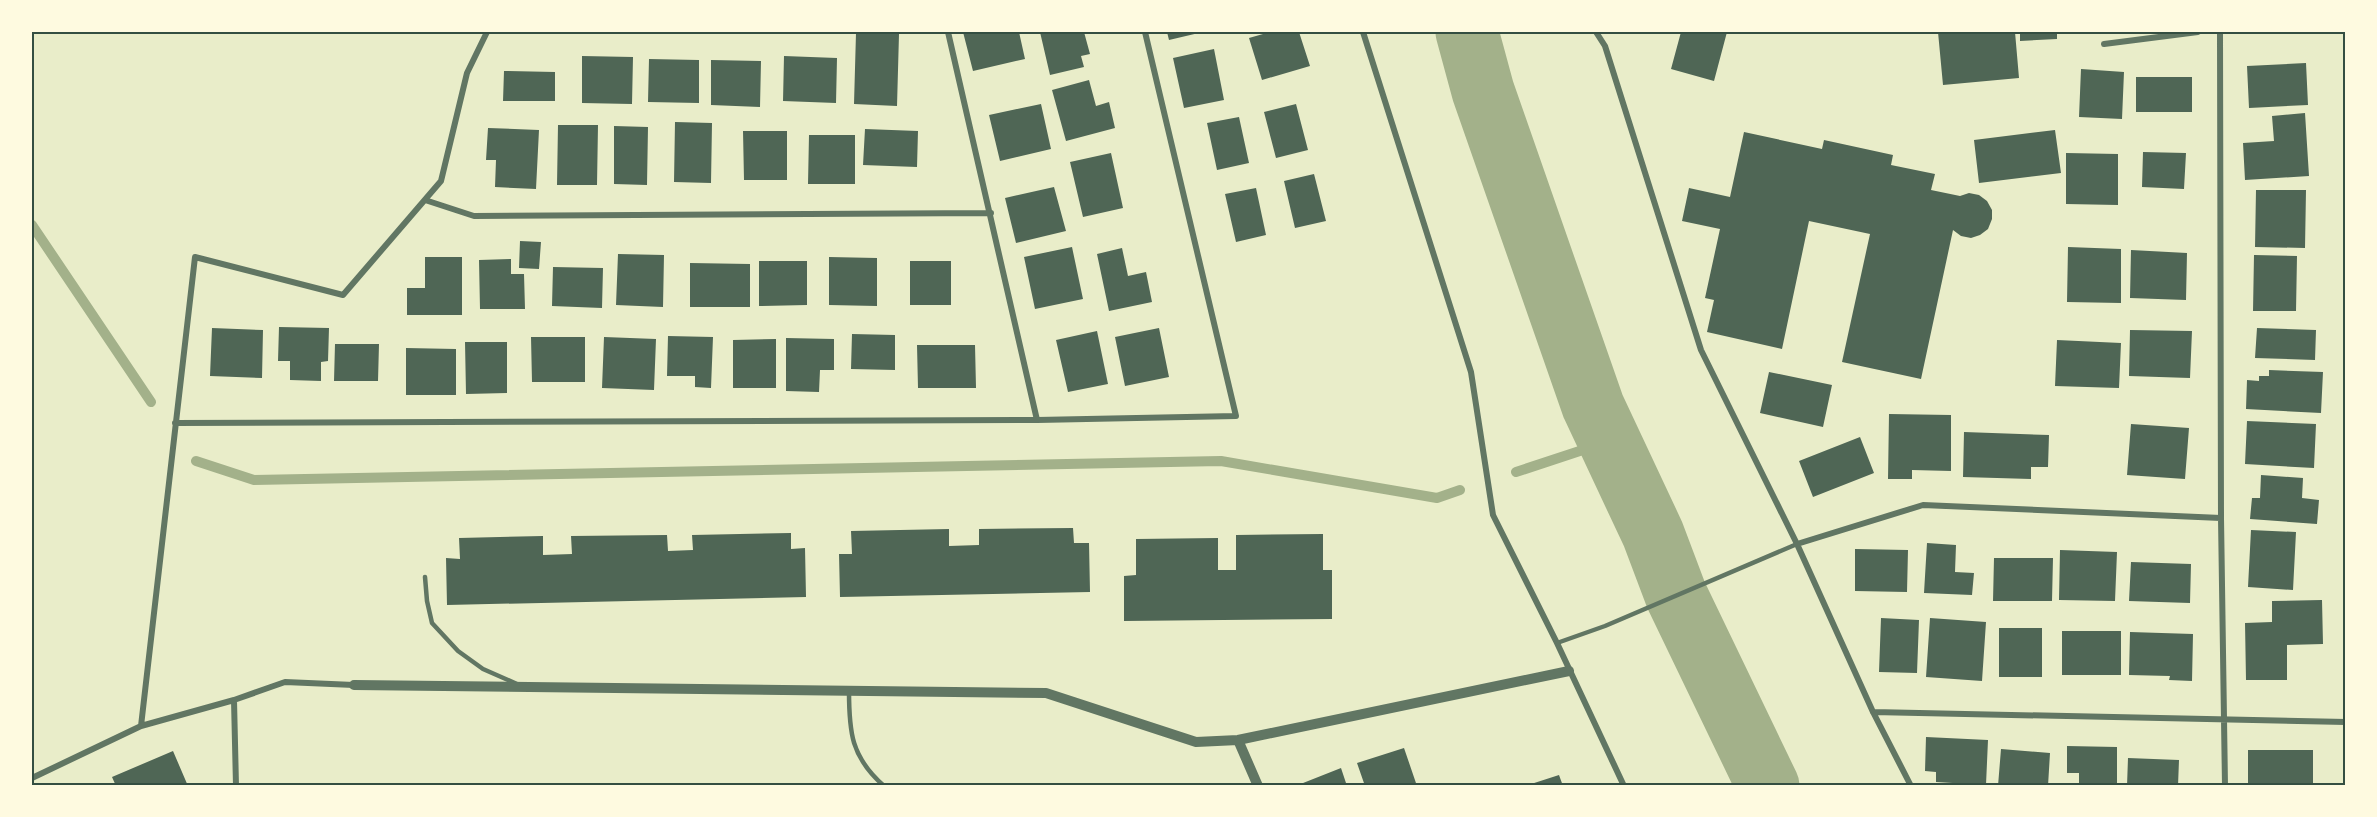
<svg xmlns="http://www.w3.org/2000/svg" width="2377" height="817" font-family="'Sofia Sans Condensed',sans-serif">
<rect width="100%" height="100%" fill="#e9edc9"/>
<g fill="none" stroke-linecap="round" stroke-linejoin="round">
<path stroke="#a3b18a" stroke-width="10" d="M32,225L151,402
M196,461L254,480L1221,461L1437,498L1460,490
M1516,472L1610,441"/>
<path stroke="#a3b18a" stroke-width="63" d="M1467,32L1483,91L1593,406L1653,534L1676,595L1768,786"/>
</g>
<path fill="#4f6655" d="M963,32H1019L1025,59L973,71Z
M1040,32H1084L1090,54L1081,56L1084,67L1050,75Z
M1167,32H1203L1169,40Z
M1270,32H1299L1310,66L1262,80L1249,38Z
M1681,32H1727L1714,81L1671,69Z
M1938,32H2015L2019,78L1943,85Z
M2020,32H2057V39L2020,41Z
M856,33L899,34L897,106L854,104Z
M1214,49L1224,100L1184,108L1173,58Z
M582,56L633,57L632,104L582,103Z
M784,56L837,58L836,103L783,101Z
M649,59L699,60V103L648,102Z
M711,60L761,61L760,107L711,105Z
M2306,63L2308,105L2249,108L2247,66Z
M2081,69L2124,72L2122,119L2079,117Z
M504,71L555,72V101H503Z
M2136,77H2192V112H2136Z
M1089,80L1096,106L1109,102L1115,128L1066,141L1052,90Z
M1041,104L1051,149L1000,161L989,115Z
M1296,104L1308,150L1276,158L1264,112Z
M2305,113L2309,176L2245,180L2243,143L2274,141L2272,116Z
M1239,117L1249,163L1217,170L1207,123Z
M675,122L712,123L711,183L674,182Z
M558,125H598L597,185H557Z
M614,126L648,127L647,185L614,184Z
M488,128L539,130L536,189L495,187L496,160H486Z
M865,129L918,131L917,167L863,165Z
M2055,130L2061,173L1979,183L1974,140Z
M743,131H787V180H744Z
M1744,132L1822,149L1824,140L1893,155L1891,165L1935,174L1931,190L1960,196L1969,193L1979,195L1987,201L1992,210V219L1988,229L1980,235L1971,238L1961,236L1953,230L1921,379L1842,362L1870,234L1809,221L1782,349L1707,332L1714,300L1705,298L1720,229L1682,221L1689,188L1730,197Z
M809,135H855V184H808Z
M2143,152L2186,153L2184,189L2142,187Z
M1111,153L1123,208L1083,217L1070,162Z
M2066,153L2118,154V205L2066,204Z
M1314,174L1326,221L1295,228L1284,181Z
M1054,187L1066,231L1016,243L1005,198Z
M1256,188L1266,235L1236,242L1225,194Z
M2256,190H2306L2305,248L2255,247Z
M520,241L541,242L539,269L519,268Z
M1072,247L1083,299L1035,309L1024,257Z
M2068,247L2121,249V303L2067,302Z
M1122,248L1128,276L1146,272L1152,302L1109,311L1097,254Z
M2131,250L2187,253L2186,300L2130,298Z
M618,254L664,255L663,307L616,305Z
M2254,255L2297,256L2296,311H2253Z
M425,257H462V315H407V288H425Z
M829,257L877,258V306L829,305Z
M511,259V274H524L525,309H480L479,260Z
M759,261H807V305L759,306Z
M910,261H951V305H910Z
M690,263L750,264V307H690Z
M553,267L603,268L602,308L552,306Z
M279,327L329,328L328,361L321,362V381L290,380V361H278Z
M212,328L263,330L262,378L210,376Z
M1159,328L1169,377L1125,386L1115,337Z
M2257,328L2316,330L2315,360L2255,358Z
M2130,330L2192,331L2190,378L2129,376Z
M1097,331L1108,384L1068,392L1056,340Z
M852,334L895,335V370L851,369Z
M668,336L713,337L711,388L695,387V376H667Z
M531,337H585V382H532Z
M604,337L656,339L654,390L602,388Z
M786,338L834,339V370H820L819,392L786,391Z
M776,339V388H733V340Z
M2057,340L2121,343L2119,388L2055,386Z
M465,342H507V393L466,394Z
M335,344H379L378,381H334Z
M917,345H975L976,388H918Z
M406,348L456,349V395H406Z
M2269,370L2323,372L2321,413L2246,409L2247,380L2259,381V376H2269Z
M1769,372L1832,385L1823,427L1760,413Z
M1889,414L1951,415V471L1912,470V479H1888Z
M2247,421L2316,424L2314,468L2245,464Z
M2131,424L2189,428L2185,479L2127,475Z
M1964,432L2049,435L2048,467H2031V479L1963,477Z
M1860,437L1874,473L1813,497L1799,461Z
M2261,475L2303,478L2302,498L2319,500L2317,524L2250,519L2252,498H2260Z
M1073,528L1074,543H1089L1090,592L840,597L839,554H852L851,531L949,529V546L979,545V529Z
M2251,530L2296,532L2293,590L2248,587Z
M791,533V549L805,548L806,597L447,605L446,558L460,559L459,538L543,536V555L572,554L571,536L667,535L668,551L693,550L692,535Z
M1323,534V570H1332V619L1124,621V576L1136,575V539L1218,538V570H1236V535Z
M1927,543L1956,545L1955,572L1974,573L1972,595L1924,593Z
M1855,549L1908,550L1907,592L1855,591Z
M2060,550L2117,552L2115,601L2059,600Z
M1994,558H2053L2052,601H1993Z
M2131,562L2191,564L2190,603L2129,601Z
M2322,600L2323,644L2287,645V680H2246L2245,623L2272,622V601Z
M1881,618L1919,620L1917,673L1879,672Z
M1930,618L1986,622L1982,681L1926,677Z
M1999,628H2042V677H1999Z
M2062,631H2121V675H2062Z
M2130,632L2193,634L2192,681L2169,680L2170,676L2129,675Z
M1926,737L1988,740L1986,785L1936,782V772L1925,771Z
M2067,746L2117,747V786H2079V773H2067Z
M1404,748L1417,786H1365L1357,763Z
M2001,749L2050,753L2048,786H1998Z
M2248,750H2313V786H2248Z
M173,751L188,786H116L112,777Z
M2128,758L2179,760L2178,786H2127Z
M1341,768L1347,786H1298V785Z
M1559,775L1563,786H1528V785Z"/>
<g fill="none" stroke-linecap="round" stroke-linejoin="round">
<path stroke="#617663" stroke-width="4.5" d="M425,577L427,601L432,623L458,651L483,669L517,684
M1557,643L1605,626L1797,544
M849,691C849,732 851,757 884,786"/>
<path stroke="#617663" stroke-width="6" d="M948,32L1037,420
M1363,32L1471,372L1493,515L1557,643L1624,786
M1596,32L1605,46L1701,350L1797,544L1873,712L1911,786
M2220,32L2221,518L2225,786
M2104,44L2198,32
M425,200L474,216L991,213
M175,423L1037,420L1236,416L1145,32
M1797,544L1923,505L2221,518
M234,700L236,786
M1873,712L2346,722
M141,726L195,257L343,295L441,181L467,73L487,32
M32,778L141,726L234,700L285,682L354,685"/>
<path stroke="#617663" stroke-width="10" d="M354,685L1046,693L1196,742L1238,740L1569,671
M1238,740L1258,786"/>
</g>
<rect width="2377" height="817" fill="none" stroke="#fefae0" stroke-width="66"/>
<rect x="33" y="33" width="2311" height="751" fill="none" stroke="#344e41" stroke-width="2"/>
</svg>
